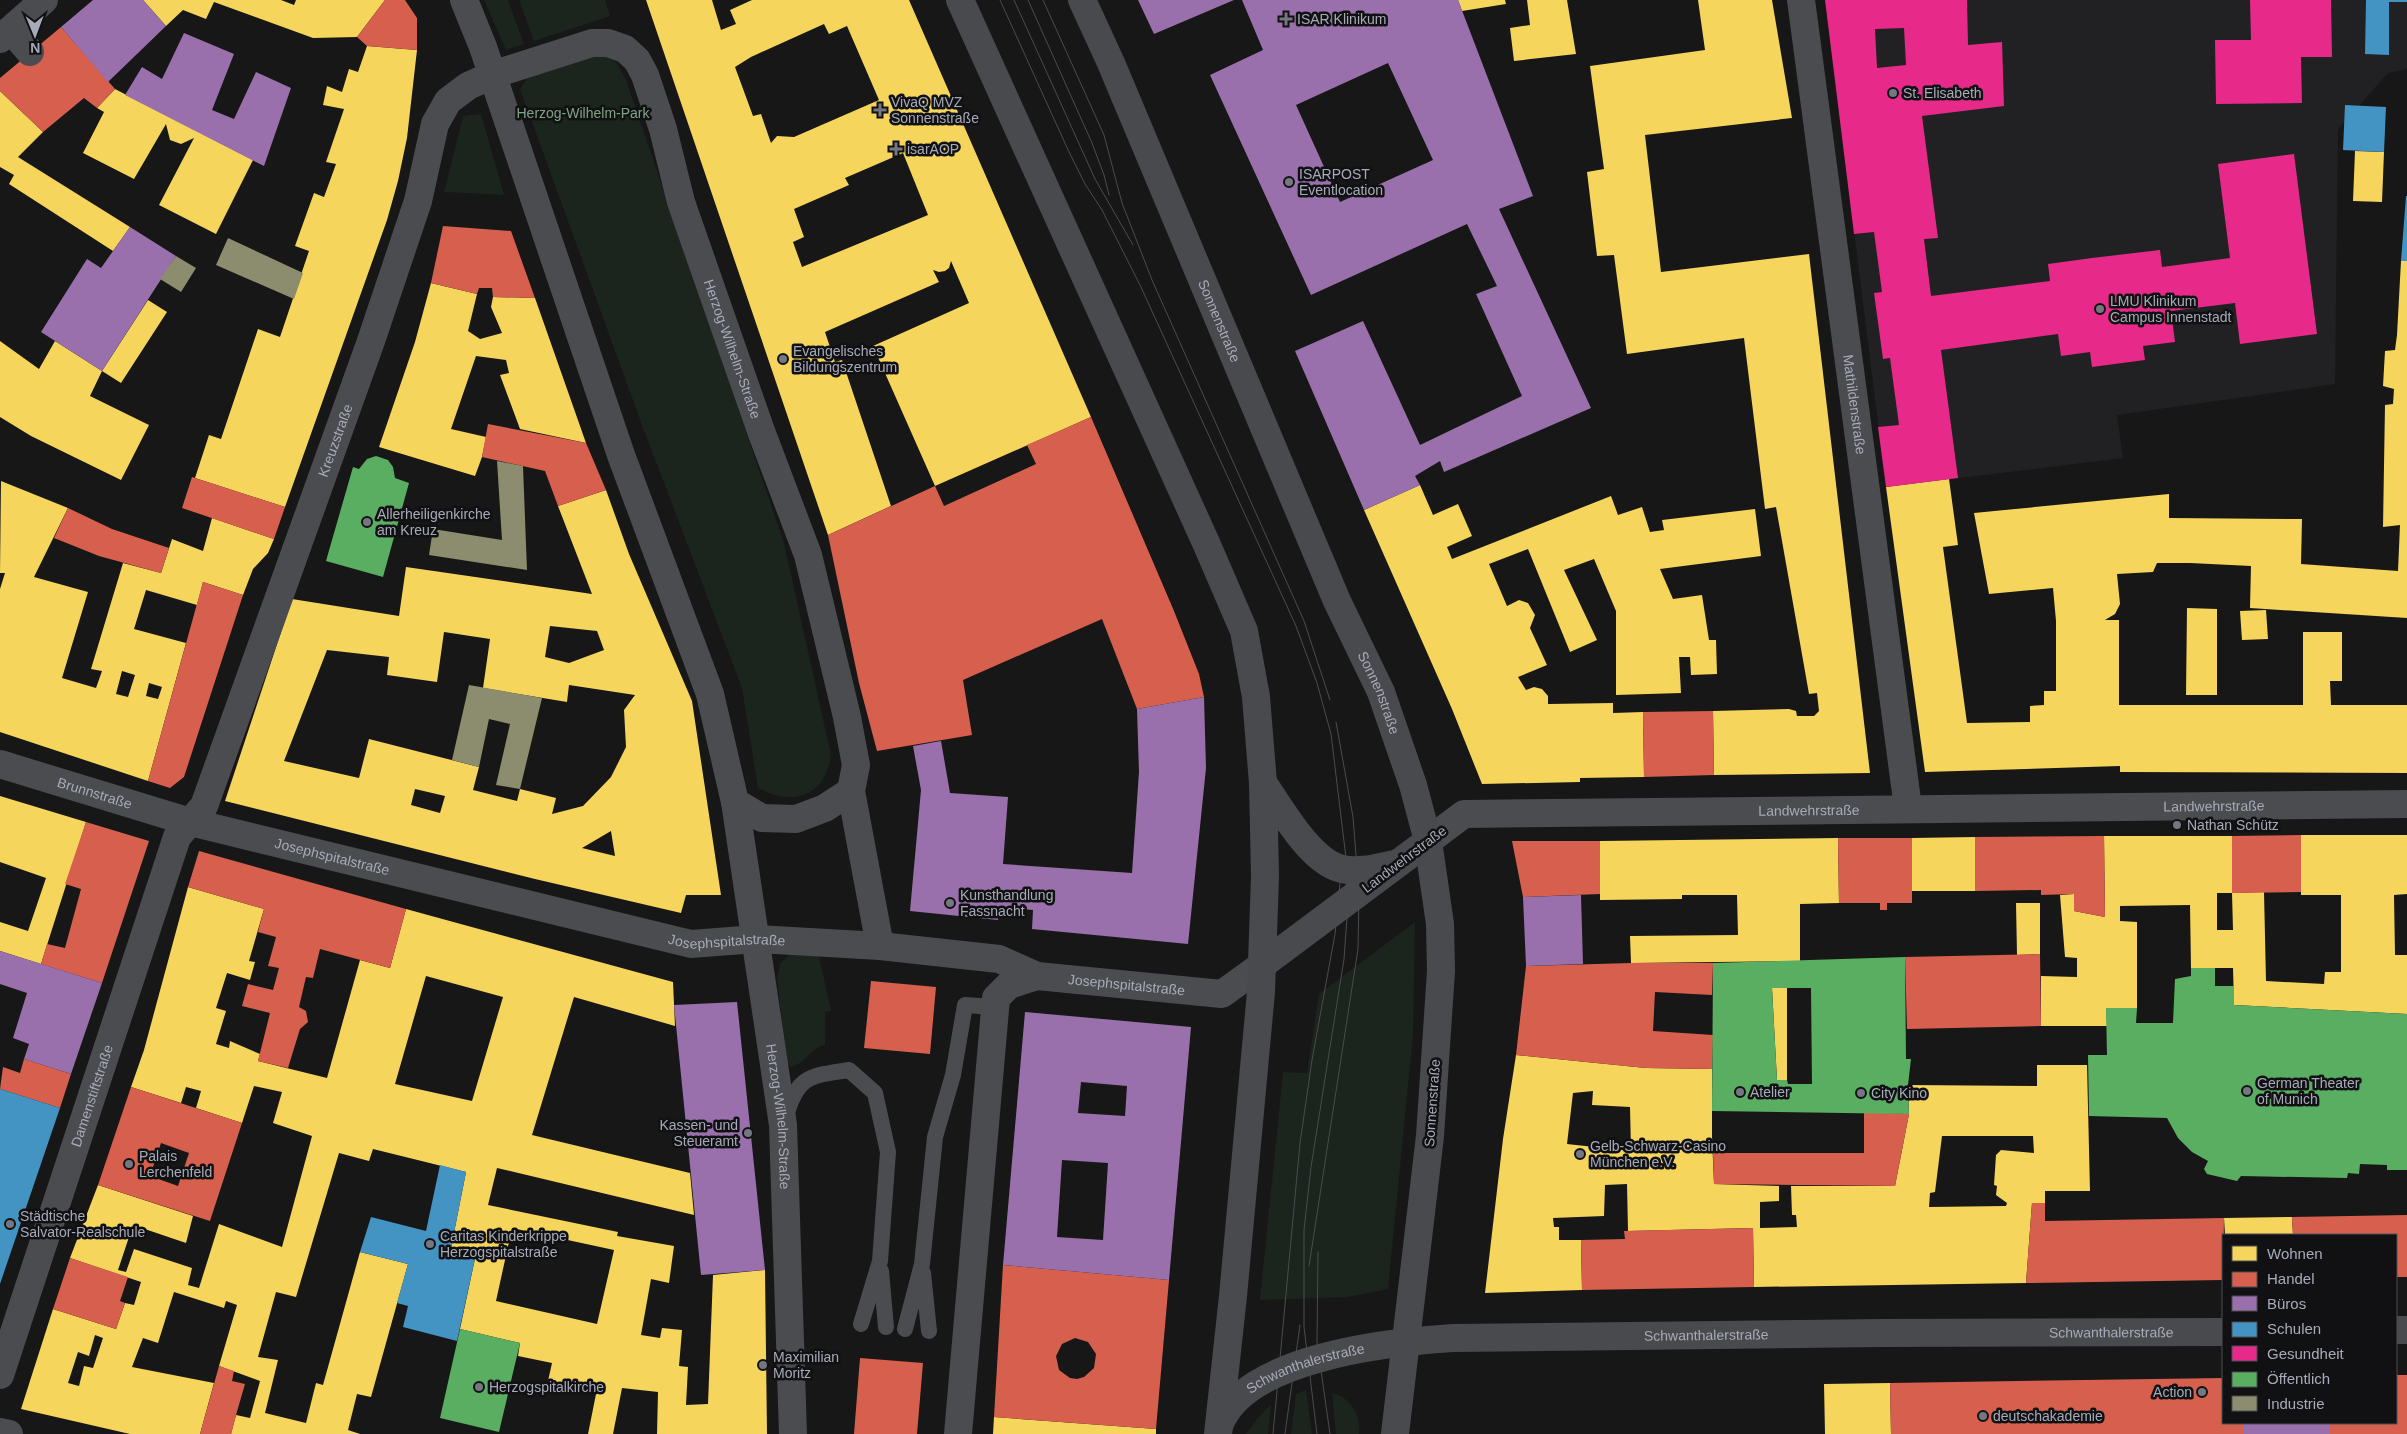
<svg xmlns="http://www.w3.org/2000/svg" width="2407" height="1434" font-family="Helvetica,sans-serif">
<rect width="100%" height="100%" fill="#171717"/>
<path fill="#212123" d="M1825,0H2407V69L2388,73L2338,129L2335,384L2117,415L2123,458L1886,487Z"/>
<path fill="#1c241e" d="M484,0H508L524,44L506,50Z
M519,0H605L610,16L534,41Z
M604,55L617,63L626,80L784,543L831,755C825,797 793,807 758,788L742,688L642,425L520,89L530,74L585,56Z
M481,114L504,195L444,192L463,116Z
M1415,922L1413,1035L1388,1289L1348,1297L1260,1300L1283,1072L1307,1073L1319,994Z
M789,955L819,956L831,1011L825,1012V1045C809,1049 804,1064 792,1067L787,1064L777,978L780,964Z
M1306,1390L1312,1434H1291L1296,1394Z
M1332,1393C1351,1398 1361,1414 1359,1434H1336Z
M1271,1405L1268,1434H1246L1261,1414Z"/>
<path fill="#f6d55c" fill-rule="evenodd" d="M143,0H281L294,5L296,0H385L357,37L313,38L214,2L206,19L183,10L166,26Z
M646,0H712L721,30L736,24L730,10L752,0H909L1091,417L935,486L873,346L969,303L951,261L949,268L945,271L939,272L933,270L939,282L825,332L835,362L842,360L891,506L828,535ZM824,24L829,34L847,26L879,100L794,137L777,136L771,143L761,114L753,116L735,67L751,57ZM903,153L928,215L802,267L793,242L804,237L794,209L849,185L845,178Z
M1458,0H1505L1506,4L1462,11Z
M1527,0H1567L1576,54L1514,61L1510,28L1530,25Z
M1698,0H1772L1792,118L1645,135L1661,272L1809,254L1870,773L1714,775L1713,711L1789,709L1796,711L1797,716H1814L1819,711L1817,693L1809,694L1776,507L1765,509L1744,338L1627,354L1614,255L1597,256L1587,172L1604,169L1590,66L1705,50Z
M367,46L417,50L407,138L398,181L387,220L285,507L195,478L209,435L221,439L258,329L280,337L309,251L295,246L314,193L324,197L336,164L326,162L344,109L323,105L327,86L342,92L349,69L358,72Z
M115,89L253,160L216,234L159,205L194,138L181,144L170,140L166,124L134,179L83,153L104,112L97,108Z
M0,91L43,132L18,157L130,227L113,251L9,184L14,175L0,167Z
M2355,151L2384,152L2382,202L2353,201Z
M2401,261H2407V618L2250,608L2251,566L2190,563H2157L2153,572L2117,574L2120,604L2115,614L2105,620H2119V705H2303V632H2342V681H2330L2331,705H2407V773L2120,772V766L1925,772L1886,487L1949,479L1958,545L1943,547L1967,723L2030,722V706L2044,705V691H2056V621L2053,588L1989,594L1974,513L2169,494V518L2302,519L2301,564L2398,571L2400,525L2383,527L2385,405L2393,404L2394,389L2383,386L2385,351L2395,350L2397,335Z
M431,283L477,294L468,331L480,339L502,333L491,307L493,297L535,298L586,443L520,429L500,375L509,373L506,360L476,356L451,429L486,437L482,457L475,476L379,447L415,342Z
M148,300L167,312L121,383L102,371L90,396L149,425L121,480L31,436L0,417V341L39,369L55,341L102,371Z
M1,481L68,508L34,577L88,592L62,678L96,688L102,671L91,669L123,563L161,573L172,539L203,551L212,518L274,539L268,553L253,569L243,595L203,582L197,605L146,590L134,629L186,643L148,781L0,732V589L5,573H0ZM122,671L135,675L128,697L116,694ZM149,683L162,687L158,699L146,696Z
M1420,485L1433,515L1458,504L1472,536L1447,547L1452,559L1611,496L1618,515L1642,507L1650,532L1664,530L1662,520L1755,509L1761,556L1660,569L1673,599L1702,595L1709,640H1716L1717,674L1691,675L1690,657H1679L1681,693L1616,695V611L1594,559L1564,570L1597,640L1570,652L1528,549L1489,564L1507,606L1519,600L1528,603L1535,615L1530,628L1547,665L1518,677L1526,690L1534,687L1542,689L1548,696V704L1613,703V713L1643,712L1644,777L1580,778V782L1482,784L1452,709L1364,510Z
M606,490L629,554L692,701L721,895H686L681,913L535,879L225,801L292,599L399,616L406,567L592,594L558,506ZM550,626L597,631L604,650L569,663L545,657ZM444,632L490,639L483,688L567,702L569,685L635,695L624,710L626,747L611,777L583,806L552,814L556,798L520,789L517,801L473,790L479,767L369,739L359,778L284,761L327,650L389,657L387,675L437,682ZM415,789L445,796L440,813L411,805ZM611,831L615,856L582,848Z
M2187,608L2217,609V695H2186Z
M2266,610L2268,639L2242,640L2240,611Z
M0,796L86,822L41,964L0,951V922L28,931L46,878L0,862Z
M2301,835H2407V894L2394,895L2395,955H2407V1014L2234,1005L2233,968H2191L2190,905L2120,906V921L2137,922V1008H2106L2107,1026H2041V976L2077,977V958L2065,957L2060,895L2074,894V911L2105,917L2104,836H2232V893L2264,892L2266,981L2324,984L2325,972H2341V895H2301ZM2217,893H2232L2233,930H2217Z
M1975,837V891H1912V838Z
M1838,838L1839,903L1800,904V961L1631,963L1630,936L1738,935L1737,895H1682V899L1600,900V841Z
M188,887L264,909L249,961L255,962L250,980L227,973L216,1008L226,1011L216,1044L229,1048L230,1041L260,1054L258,1061L327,1078L360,960L390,968L406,909L673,982L675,1026L574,997L532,1135L690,1173L694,1215L497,1168L488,1205L618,1232L617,1236L674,1246L669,1283L651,1279L641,1335L660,1338L662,1328L682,1330L679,1366L688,1367L686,1405L708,1404L713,1275L765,1270L767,1434H657L658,1392L622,1388L613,1434H588L596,1394L548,1381L552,1363L518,1356L520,1343L460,1329L476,1254L451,1248L466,1172L373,1149L369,1161L339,1153L296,1297L276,1292L258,1357L278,1360L265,1413L306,1423L316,1383L323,1385L360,1252L408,1264L371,1397L357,1394L348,1430L360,1434H231L236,1415L250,1418L260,1381L219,1366L237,1305L226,1301L224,1308L174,1292L158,1343L143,1338L132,1367L214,1383L200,1434H130L21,1409L53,1309L116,1329L125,1303L134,1305L141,1282L70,1258L98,1185L193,1216L186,1243L133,1225L118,1270L126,1272L134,1249L192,1268L188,1285L199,1288L219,1224L282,1247L312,1136L273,1123L282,1092L254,1086L242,1123L196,1108L201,1091L186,1087L181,1103L131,1087L144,1050ZM426,976L503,997L472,1101L395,1084ZM512,1228L614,1250L597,1324L496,1301ZM95,1335L103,1338L93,1368L84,1366L79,1386L68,1383L78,1352L89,1356Z
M2016,903H2040V954L2017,955Z
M1772,988H1787V1080H1777Z
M1516,1055L1646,1068L1712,1069V1137L1714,1184L1779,1186V1201L1760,1202V1228L1797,1227L1796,1215H1792L1791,1186H1895L1909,1114L1908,1085L2037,1086V1065H2087L2090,1191H2045V1203H2032L2026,1283L1754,1287L1753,1228L1628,1231L1627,1184L1605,1185L1604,1216L1553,1218L1554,1227H1559V1240H1581L1582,1290L1485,1293L1503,1139ZM1593,1091L1592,1105L1630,1107L1631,1151L1567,1144L1573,1093ZM1942,1136H2033L2034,1153L2001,1150L1996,1155L1994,1185L1997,1186L1996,1195L2007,1203L2006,1206L1929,1207L1930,1193L1935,1192Z
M2292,1217L2293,1235H2225L2224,1218Z
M1890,1383L1891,1434H1825L1824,1384Z
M994,1417L1156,1429V1434H993Z"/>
<path fill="#d6604d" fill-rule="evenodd" d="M385,0H405L417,18V50L367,46L357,37Z
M61,27L115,89L97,108L84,98L43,132L0,91V78Z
M443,226L511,231L535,298L493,297L492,288H479L477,294L431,283Z
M1091,417L1174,611L1199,674L1204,697L1137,709L1102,619L963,680L972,735L877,751L859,683L828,535L935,486L944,506L1036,464L1027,445Z
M488,424L586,443L606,490L558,506L545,471L482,457Z
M192,477L285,507L274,539L182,508Z
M68,508L112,529L169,548L161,573L99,556L54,538Z
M203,582L243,595L184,777L170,788L148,781Z
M1713,711L1714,775L1644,777L1643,712Z
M86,822L149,841L102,983L41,964L47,944L65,948L81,889L65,884Z
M2301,835V892L2232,893V836Z
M2104,836L2105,917L2074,911V894L2041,895V890L1975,891V837Z
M1838,838H1912V903H1887V910H1880V903H1839Z
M1512,841H1600V894L1523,897Z
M199,851L406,909L390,968L320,949L313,978L306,977L299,1007L306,1011L308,1022L300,1029L288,1068L258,1061L270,1013L242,1006L248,984L273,990L279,968L268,966L276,937L258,932L264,909L188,887Z
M2040,954L2041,1026L1907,1029L1905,957Z
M1631,963H1713L1712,995L1655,992L1653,1031L1713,1035L1712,1069L1646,1068L1516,1055L1526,966Z
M871,981L936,987L930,1054L864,1048Z
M24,1059L71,1074L60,1108L0,1089L3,1067L20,1073Z
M131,1087L242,1123L210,1221L98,1185ZM161,1143L189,1153L178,1186L150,1176Z
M1864,1112L1909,1114L1895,1186L1714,1184L1713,1153H1864Z
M2032,1203H2045V1221L2224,1218L2223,1280L2026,1283Z
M2407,1215V1277H2396V1235H2293L2292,1217Z
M1753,1228L1754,1287L1582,1290L1581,1240L1625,1239L1624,1231Z
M70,1258L128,1277L120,1301L125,1303L116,1329L53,1309Z
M1003,1265L1169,1280L1156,1429L994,1417ZM1075,1338L1088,1342L1096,1354L1094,1368L1084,1377L1077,1379L1070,1378L1059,1370L1056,1356L1062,1344Z
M860,1358L923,1363L917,1434H854Z
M219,1366L234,1371L232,1381L245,1384L236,1415L231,1434H200Z
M2396,1375H2407V1434H2330V1423H2396Z
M2223,1378V1423H2244V1434H1891L1890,1383Z"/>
<path fill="#9970ab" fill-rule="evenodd" d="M93,0H143L166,26L108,82L61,27Z
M1138,0H1234L1154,34Z
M1242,0H1458L1533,196L1499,209L1591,408L1444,472L1440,461L1415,476L1420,485L1364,510L1295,351L1363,321L1420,445L1522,396L1476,294L1497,286L1467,224L1311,295L1210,75L1263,50ZM1388,63L1433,160L1340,202L1296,105Z
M184,33L234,54L212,110L234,119L256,72L291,88L264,166L125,95L142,67L162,79Z
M130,227L176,256L102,371L41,332L87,259L101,268Z
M1204,697L1206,768L1188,944L1032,929L1033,910L999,907L998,920L910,911L921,790L913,746L941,741L950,793L1008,797L1003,864L1132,873L1139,772L1137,709Z
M1581,895L1583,964L1526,966L1523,897Z
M0,951L102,983L71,1074L24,1059L29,1044L13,1038L27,993L0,984Z
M737,1002L765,1270L701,1275L674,1005Z
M1025,1012L1191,1027L1169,1280L1003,1265ZM1081,1082L1127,1086L1125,1116L1078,1113ZM1062,1160L1108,1163L1103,1240L1057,1237Z
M2244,1423H2330V1434H2244Z"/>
<path fill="#4393c3" d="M2366,0H2407V2H2389V55L2365,54Z
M2345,105L2386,107L2384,152L2343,150Z
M2406,196H2407V261H2401Z
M0,1089L60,1108L0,1284Z
M440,1165L466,1172L451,1248L476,1254L457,1341L403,1327L408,1306L397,1303L408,1264L360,1252L371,1217L426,1231Z"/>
<path fill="#e7298a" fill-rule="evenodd" d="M1825,0H1967L1968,45L2002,42L2004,106L1922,116L1938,238L1924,239L1931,296L2050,281L2048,264L2092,258L2160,250L2162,267L2230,258L2218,164L2294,154L2317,334L2240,344L2235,303L2171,311L2175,342L2143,346L2145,360L2092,367L2090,352L2061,356L2058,334L1941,350L1958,478L1886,487L1878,427L1899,425L1890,358L1883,359L1874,293L1882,292L1874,232L1854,234ZM1904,28L1906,65L1877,68L1875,29Z
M2250,0H2331L2332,57H2301L2302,103L2216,104L2215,40H2251Z"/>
<path fill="#5aae61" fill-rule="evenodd" d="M376,456L388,460L393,467L395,478L409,483L383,577L326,561L353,467L359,469L367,459Z
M1905,957L1906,1059H1911L1908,1085L1909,1114L1712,1111L1713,963ZM1772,988H1811L1812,1084H1788L1787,1080H1777Z
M2191,968H2215V986H2234V1005L2407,1014V1170H2387V1165L2360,1164L2359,1174L2348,1173L2347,1178L2241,1176L2237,1181L2207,1174L2204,1169L2208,1161L2192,1152L2178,1138L2167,1118L2089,1116L2088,1055H2107L2106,1008H2137L2136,1023H2173L2175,979L2191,976Z
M460,1329L520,1343L499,1432L440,1418Z"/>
<path fill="#8c8c6e" d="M228,238L303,273L294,299L216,265Z
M176,256L196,268L181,292L160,279Z
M497,461L523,466L527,570L429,555L433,529L502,540Z
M469,685L542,698L520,789L496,785L510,724L489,719L479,767L452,760Z"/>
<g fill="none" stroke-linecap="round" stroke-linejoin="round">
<path stroke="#4a4c50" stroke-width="16" d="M786,1116C798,1075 810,1076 849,1070L875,1093L888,1152L880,1261L861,1324
M881,1271L886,1327
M923,1273L929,1331
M905,1329L922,1264L935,1137L953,1075L965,1005L995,1007"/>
<g stroke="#4a4c50" stroke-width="28">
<path id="s1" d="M464,0L483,47L621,455L710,694L735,802L783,1125L793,1434"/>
<path id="s2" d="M1801,0L1908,808"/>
<path d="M11,30L30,52"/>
<path d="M0,39L44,0"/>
<path id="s3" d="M0,764L190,822L691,944L756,939L880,946L999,959L1037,976L1222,994L1262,965"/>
<path d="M735,802L762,818L796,819L825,808L851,791"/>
<path id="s4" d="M1428,841L1464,814L2407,804"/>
<path id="s5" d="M0,1375L177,837L204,806L371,341L418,201L435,124L448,101L468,86L492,75L592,43H608L625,49L637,60L645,75L663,129L681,202L761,431L808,555L847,717L856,765L851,791L880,946"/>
<path d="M0,1432L9,1434"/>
<path d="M958,1434L996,998L1009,985L1037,976"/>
</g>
<g stroke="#494a4e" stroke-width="28">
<path d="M960,0L1207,545L1244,631L1256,697L1263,783L1265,876L1261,992L1233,1296L1218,1434"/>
<path id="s6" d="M1082,0L1111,63L1337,601L1381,692L1413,785L1428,841L1440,924L1441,971L1430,1136L1395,1434"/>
<path d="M1263,783C1281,808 1310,862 1342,869C1359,873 1379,867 1395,864"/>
<path d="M1262,965L1428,841"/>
<path d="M2396,1330H2407"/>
<path id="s7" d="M1219,1426C1244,1357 1390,1342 1453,1338L1881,1333L2223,1332"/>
</g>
<path stroke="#4a4c4f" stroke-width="1" d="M1000,0L1069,152L1085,184L1102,210L1140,285L1296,626L1317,683L1331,734L1346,858L1347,917L1344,959L1311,1167L1304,1230V1327L1317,1434
M1014,0L1095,179L1133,245
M1028,0L1092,143L1104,175L1109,195
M1043,0L1104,135L1122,203L1152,280L1304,621L1330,700
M1318,1252L1317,1342L1330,1434
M1309,1266L1358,949L1359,893L1353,817L1336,722
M1273,1434L1300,1143L1312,1060L1335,934L1340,883
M1285,1434L1300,1325"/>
</g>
<g fill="#757780" stroke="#111113" stroke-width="2">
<path d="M1283.5 11.5h5v5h5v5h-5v5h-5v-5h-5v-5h5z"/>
<circle cx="1893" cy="93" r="5"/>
<path d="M877.5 102.5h5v5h5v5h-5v5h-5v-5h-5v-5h5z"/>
<path d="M893.5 141.5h5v5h5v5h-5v5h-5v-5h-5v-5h5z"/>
<circle cx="1289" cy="182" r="5"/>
<circle cx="2100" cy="309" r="5"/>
<circle cx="783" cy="359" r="5"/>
<circle cx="367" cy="522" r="5"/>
<circle cx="2177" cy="825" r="5"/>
<circle cx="950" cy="903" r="5"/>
<circle cx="2247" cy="1091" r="5"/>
<circle cx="1740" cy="1092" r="5"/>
<circle cx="1861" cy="1093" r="5"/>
<circle cx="748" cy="1133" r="5"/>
<circle cx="1580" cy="1154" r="5"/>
<circle cx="129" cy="1164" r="5"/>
<circle cx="10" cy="1224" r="5"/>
<circle cx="430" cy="1244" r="5"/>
<circle cx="763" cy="1365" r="5"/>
<circle cx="479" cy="1387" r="5"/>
<circle cx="2202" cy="1392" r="5"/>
<circle cx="1983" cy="1416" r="5"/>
</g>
<g text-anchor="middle" stroke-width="5" stroke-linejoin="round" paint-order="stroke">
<g font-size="14" fill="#a7abb9" stroke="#111113" text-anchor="start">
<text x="1297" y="24">ISAR Klinikum</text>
<text x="1903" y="98">St. Elisabeth</text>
<text x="891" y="107">VivaQ MVZ<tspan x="891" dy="16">Sonnenstraße</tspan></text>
<text x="907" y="154">isarAOP</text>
<text x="1299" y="179">ISARPOST<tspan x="1299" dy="16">Eventlocation</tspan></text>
<text x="2110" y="306">LMU Klinikum<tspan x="2110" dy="16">Campus Innenstadt</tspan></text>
<text x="793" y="356">Evangelisches<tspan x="793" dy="16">Bildungszentrum</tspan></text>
<text x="377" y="519">Allerheiligenkirche<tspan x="377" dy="16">am Kreuz</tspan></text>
<text x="2187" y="830">Nathan Schütz</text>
<text x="960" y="900">Kunsthandlung<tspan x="960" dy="16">Fassnacht</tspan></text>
<text x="2257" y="1088">German Theater<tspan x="2257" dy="16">of Munich</tspan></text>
<text x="1750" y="1097">Atelier</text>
<text x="1871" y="1098">City Kino</text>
<text x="738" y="1130" text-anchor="end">Kassen- und<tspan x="738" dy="16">Steueramt</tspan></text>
<text x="1590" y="1151">Gelb-Schwarz-Casino<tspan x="1590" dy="16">München e.V.</tspan></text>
<text x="139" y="1161">Palais<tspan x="139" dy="16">Lerchenfeld</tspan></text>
<text x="20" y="1221">Städtische<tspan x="20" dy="16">Salvator-Realschule</tspan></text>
<text x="440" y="1241">Caritas Kinderkrippe<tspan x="440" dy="16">Herzogspitalstraße</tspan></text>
<text x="773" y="1362">Maximilian<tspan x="773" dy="16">Moritz</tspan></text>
<text x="489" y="1392">Herzogspitalkirche</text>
<text x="2192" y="1397" text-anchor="end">Action</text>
<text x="1993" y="1421">deutschakademie</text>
</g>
<g font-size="14" fill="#7da583" stroke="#111113">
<text x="583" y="118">Herzog-Wilhelm-Park</text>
</g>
<g font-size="14" fill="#a7abb9" stroke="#111113">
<text dy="5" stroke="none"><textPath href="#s6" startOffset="349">Sonnenstraße</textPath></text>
<text dy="5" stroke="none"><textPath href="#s5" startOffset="1866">Herzog-Wilhelm-Straße</textPath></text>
<text dy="5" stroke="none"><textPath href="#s2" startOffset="408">Mathildenstraße</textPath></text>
<text dy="5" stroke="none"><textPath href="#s5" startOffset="996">Kreuzstraße</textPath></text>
<text dy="5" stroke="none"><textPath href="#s6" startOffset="754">Sonnenstraße</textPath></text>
<text dy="5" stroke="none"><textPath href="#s3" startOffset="99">Brunnstraße</textPath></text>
<text dy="5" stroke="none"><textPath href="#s4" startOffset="795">Landwehrstraße</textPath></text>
<text dy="5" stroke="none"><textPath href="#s4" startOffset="390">Landwehrstraße</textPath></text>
<text dy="5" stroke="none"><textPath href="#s3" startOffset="345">Josephspitalstraße</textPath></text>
<text transform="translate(1404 859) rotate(-37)" y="5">Landwehrstraße</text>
<text dy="5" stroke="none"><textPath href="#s3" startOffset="750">Josephspitalstraße</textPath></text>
<text dy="5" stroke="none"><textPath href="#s3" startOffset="1155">Josephspitalstraße</textPath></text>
<text dy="5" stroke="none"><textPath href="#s5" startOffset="294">Damenstiftstraße</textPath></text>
<text transform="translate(1432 1103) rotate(-86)" y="5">Sonnenstraße</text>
<text dy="5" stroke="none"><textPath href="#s1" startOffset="1165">Herzog-Wilhelm-Straße</textPath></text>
<text dy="5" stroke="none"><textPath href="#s7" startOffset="919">Schwanthalerstraße</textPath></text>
<text dy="5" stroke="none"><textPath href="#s7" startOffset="514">Schwanthalerstraße</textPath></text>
<text dy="5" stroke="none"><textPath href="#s7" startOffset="109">Schwanthalerstraße</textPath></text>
</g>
</g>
<rect x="2222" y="1234" width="175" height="190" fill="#111113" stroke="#4d4f55"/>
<rect x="2232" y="1246" width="25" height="15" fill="#f6d55c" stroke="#4d4f55"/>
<text x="2267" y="1259" font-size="15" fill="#a7abb9">Wohnen</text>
<rect x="2232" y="1272" width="25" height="15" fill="#d6604d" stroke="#4d4f55"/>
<text x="2267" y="1284" font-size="15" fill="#a7abb9">Handel</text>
<rect x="2232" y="1296" width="25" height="15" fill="#9970ab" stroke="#4d4f55"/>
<text x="2267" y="1309" font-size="15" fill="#a7abb9">Büros</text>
<rect x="2232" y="1322" width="25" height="15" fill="#4393c3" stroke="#4d4f55"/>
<text x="2267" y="1334" font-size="15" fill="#a7abb9">Schulen</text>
<rect x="2232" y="1346" width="25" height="15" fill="#e7298a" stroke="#4d4f55"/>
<text x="2267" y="1359" font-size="15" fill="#a7abb9">Gesundheit</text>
<rect x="2232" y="1372" width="25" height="15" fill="#5aae61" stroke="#4d4f55"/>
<text x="2267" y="1384" font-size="15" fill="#a7abb9">Öffentlich</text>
<rect x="2232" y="1396" width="25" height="15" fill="#8c8c6e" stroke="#4d4f55"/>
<text x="2267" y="1409" font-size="15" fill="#a7abb9">Industrie</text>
<g transform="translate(35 35) rotate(179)" stroke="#111113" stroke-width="4" paint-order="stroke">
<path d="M0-4L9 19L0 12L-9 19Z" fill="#a7abb9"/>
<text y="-8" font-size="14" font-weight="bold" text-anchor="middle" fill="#a7abb9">N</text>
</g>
</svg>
